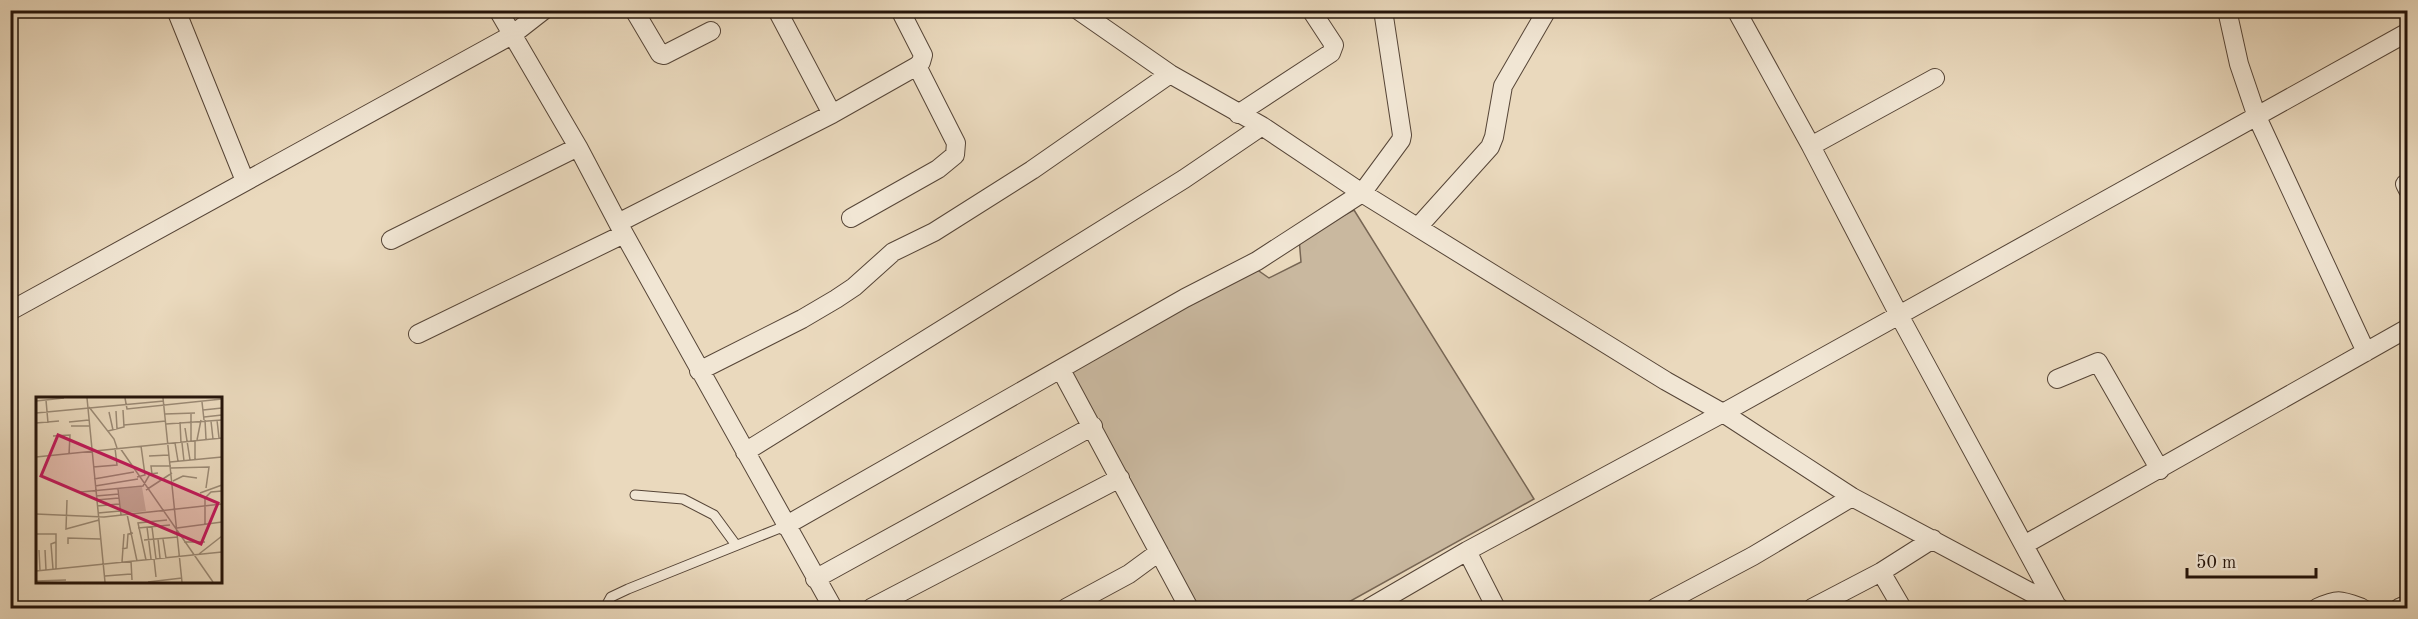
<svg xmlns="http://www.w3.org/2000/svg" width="2418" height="619" font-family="'Old Standard TT',serif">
<rect width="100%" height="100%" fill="#ead9bd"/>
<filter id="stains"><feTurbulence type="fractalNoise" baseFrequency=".00333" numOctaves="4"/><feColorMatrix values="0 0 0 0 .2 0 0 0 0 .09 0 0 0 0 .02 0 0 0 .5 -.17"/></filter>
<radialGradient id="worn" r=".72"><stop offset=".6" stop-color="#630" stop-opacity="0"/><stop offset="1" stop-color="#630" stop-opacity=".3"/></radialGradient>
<path fill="#c9b89f" stroke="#776654" stroke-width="1.5" d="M1354,210L1534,499L1338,608H1197L1068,370L1253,267L1269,278L1301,262L1299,238Z"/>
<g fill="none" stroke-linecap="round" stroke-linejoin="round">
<defs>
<path id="lane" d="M635,495L683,499L714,515L736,545
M605,608L611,597L628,589L785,526"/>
<path id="street" d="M176,10L245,181
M498,10L578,147L618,223L833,608
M634,10L660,54L664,55L711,31
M777,10L832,114
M1078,10L1170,74L1262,126L1362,193L1666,381L1723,413L1852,497L2060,608
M1736,10L1811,146L1899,315L2058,608
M2227,10L2239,64L2257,117L2366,352
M1238,114L1331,53L1334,45L1311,10
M1811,146L1935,78
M2405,184L2408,190
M851,218L938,169L955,155L956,143L917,66
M618,223L832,114L917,66L921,62L923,55L900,10
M1418,227L1490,147L1494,137L1503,86L1547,10
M391,240L578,147
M10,311L512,35L544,10
M418,334L624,234
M1061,370L1189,608
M699,371L802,319L836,299L854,287L893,252L934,232L1032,170L1170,74
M2057,379L2098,362L2160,470
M745,452L1184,179L1262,126
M785,526L1185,298L1257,261L1362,193L1401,140L1402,135L1383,10
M2024,545L2408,328
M1467,551L1496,608
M1881,572L1902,608
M815,579L1093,426
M871,608L1120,478
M1066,608L1129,574L1159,552
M1369,608L1467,551L1723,413L2408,32
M1655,608L1753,556L1852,497
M1812,608L1881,572L1933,539
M2317,608C2338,598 2341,600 2362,608
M2399,608L2408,604"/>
</defs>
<use href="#lane" stroke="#564537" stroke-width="11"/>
<use href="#street" stroke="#564537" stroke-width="20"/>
<use href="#lane" stroke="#f1e6d4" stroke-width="9"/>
<use href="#street" stroke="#f1e6d4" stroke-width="18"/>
</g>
<g transform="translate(36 397)">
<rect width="186" height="186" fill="#ead9bd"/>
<path d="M106,90L110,114L85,117L83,92Z" fill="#c9b89f"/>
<path fill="none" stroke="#9b8a75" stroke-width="1.5" d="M51,1L69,185M89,1L91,12L186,2M127,1L146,185M10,3L12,26M0,4L28,1M166,5L168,23M53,10L78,42L81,51M167,13L186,11M80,14L81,32M73,15L77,33M0,16L128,4M129,17L159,16M155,17V44M168,20L186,18M169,23L170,42M181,23L183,41M175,24L177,42M33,25L53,23M144,25L145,46M0,26L23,24M130,27L186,23M88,28L130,24M35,29H53M149,31L154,63M72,34L88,30L87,13M17,39L34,38L33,57M161,43L165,23M139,46L142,64M146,46L148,64M84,51L177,185M113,59L133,58M0,60L186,41M159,63V44M134,65L186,60M57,70L81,68L79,51M135,71L173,70L170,91M116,77L115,69H135M101,80L109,78L105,49M58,82L98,75M137,84L147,79L161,81M59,89L102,82M82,92L85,118M110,93L136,76M45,95L107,89L114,77L122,76M164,96L186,88M60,99L83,97M31,103L30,132L63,123M60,103L83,101M61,109L83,107M62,116L84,114M0,117L68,120L186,107M91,117L101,164M169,127V101L175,95L186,94M111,130L115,162M116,130L120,162M102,131L134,128M141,131L186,125M0,137H20V172M122,142L124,161M127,142L130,161M108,143L142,140M148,145H169M32,147V141L64,142M86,152L91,151L92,137L97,136M3,153L4,174M9,153L10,173M163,157L186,139M118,162L120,180M110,163L102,126L131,123M95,164L96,183M86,165L88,137M17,172L15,147L20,145M0,174L186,155M69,179L95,177M0,184L30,183M112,185L146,181"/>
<path fill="#c2185b" fill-opacity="0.15" stroke="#c2185b" stroke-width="3" d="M22,38L182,106L165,147L5,79Z"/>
<rect width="186" height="186" fill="none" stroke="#25140a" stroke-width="3"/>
</g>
<rect width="2418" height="619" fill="none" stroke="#ead9bd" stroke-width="36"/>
<rect x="12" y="12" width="2394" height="595" fill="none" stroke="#25140a" stroke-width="3"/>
<rect x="18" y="18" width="2382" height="583" fill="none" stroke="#25140a" stroke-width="1.5"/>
<path d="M2187 568v9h129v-9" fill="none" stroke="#25140a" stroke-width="3"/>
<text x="2196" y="568" font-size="18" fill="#25140a" stroke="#f1e6d4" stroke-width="4.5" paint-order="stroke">50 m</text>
<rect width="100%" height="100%" filter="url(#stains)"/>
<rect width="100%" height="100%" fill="url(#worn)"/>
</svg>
